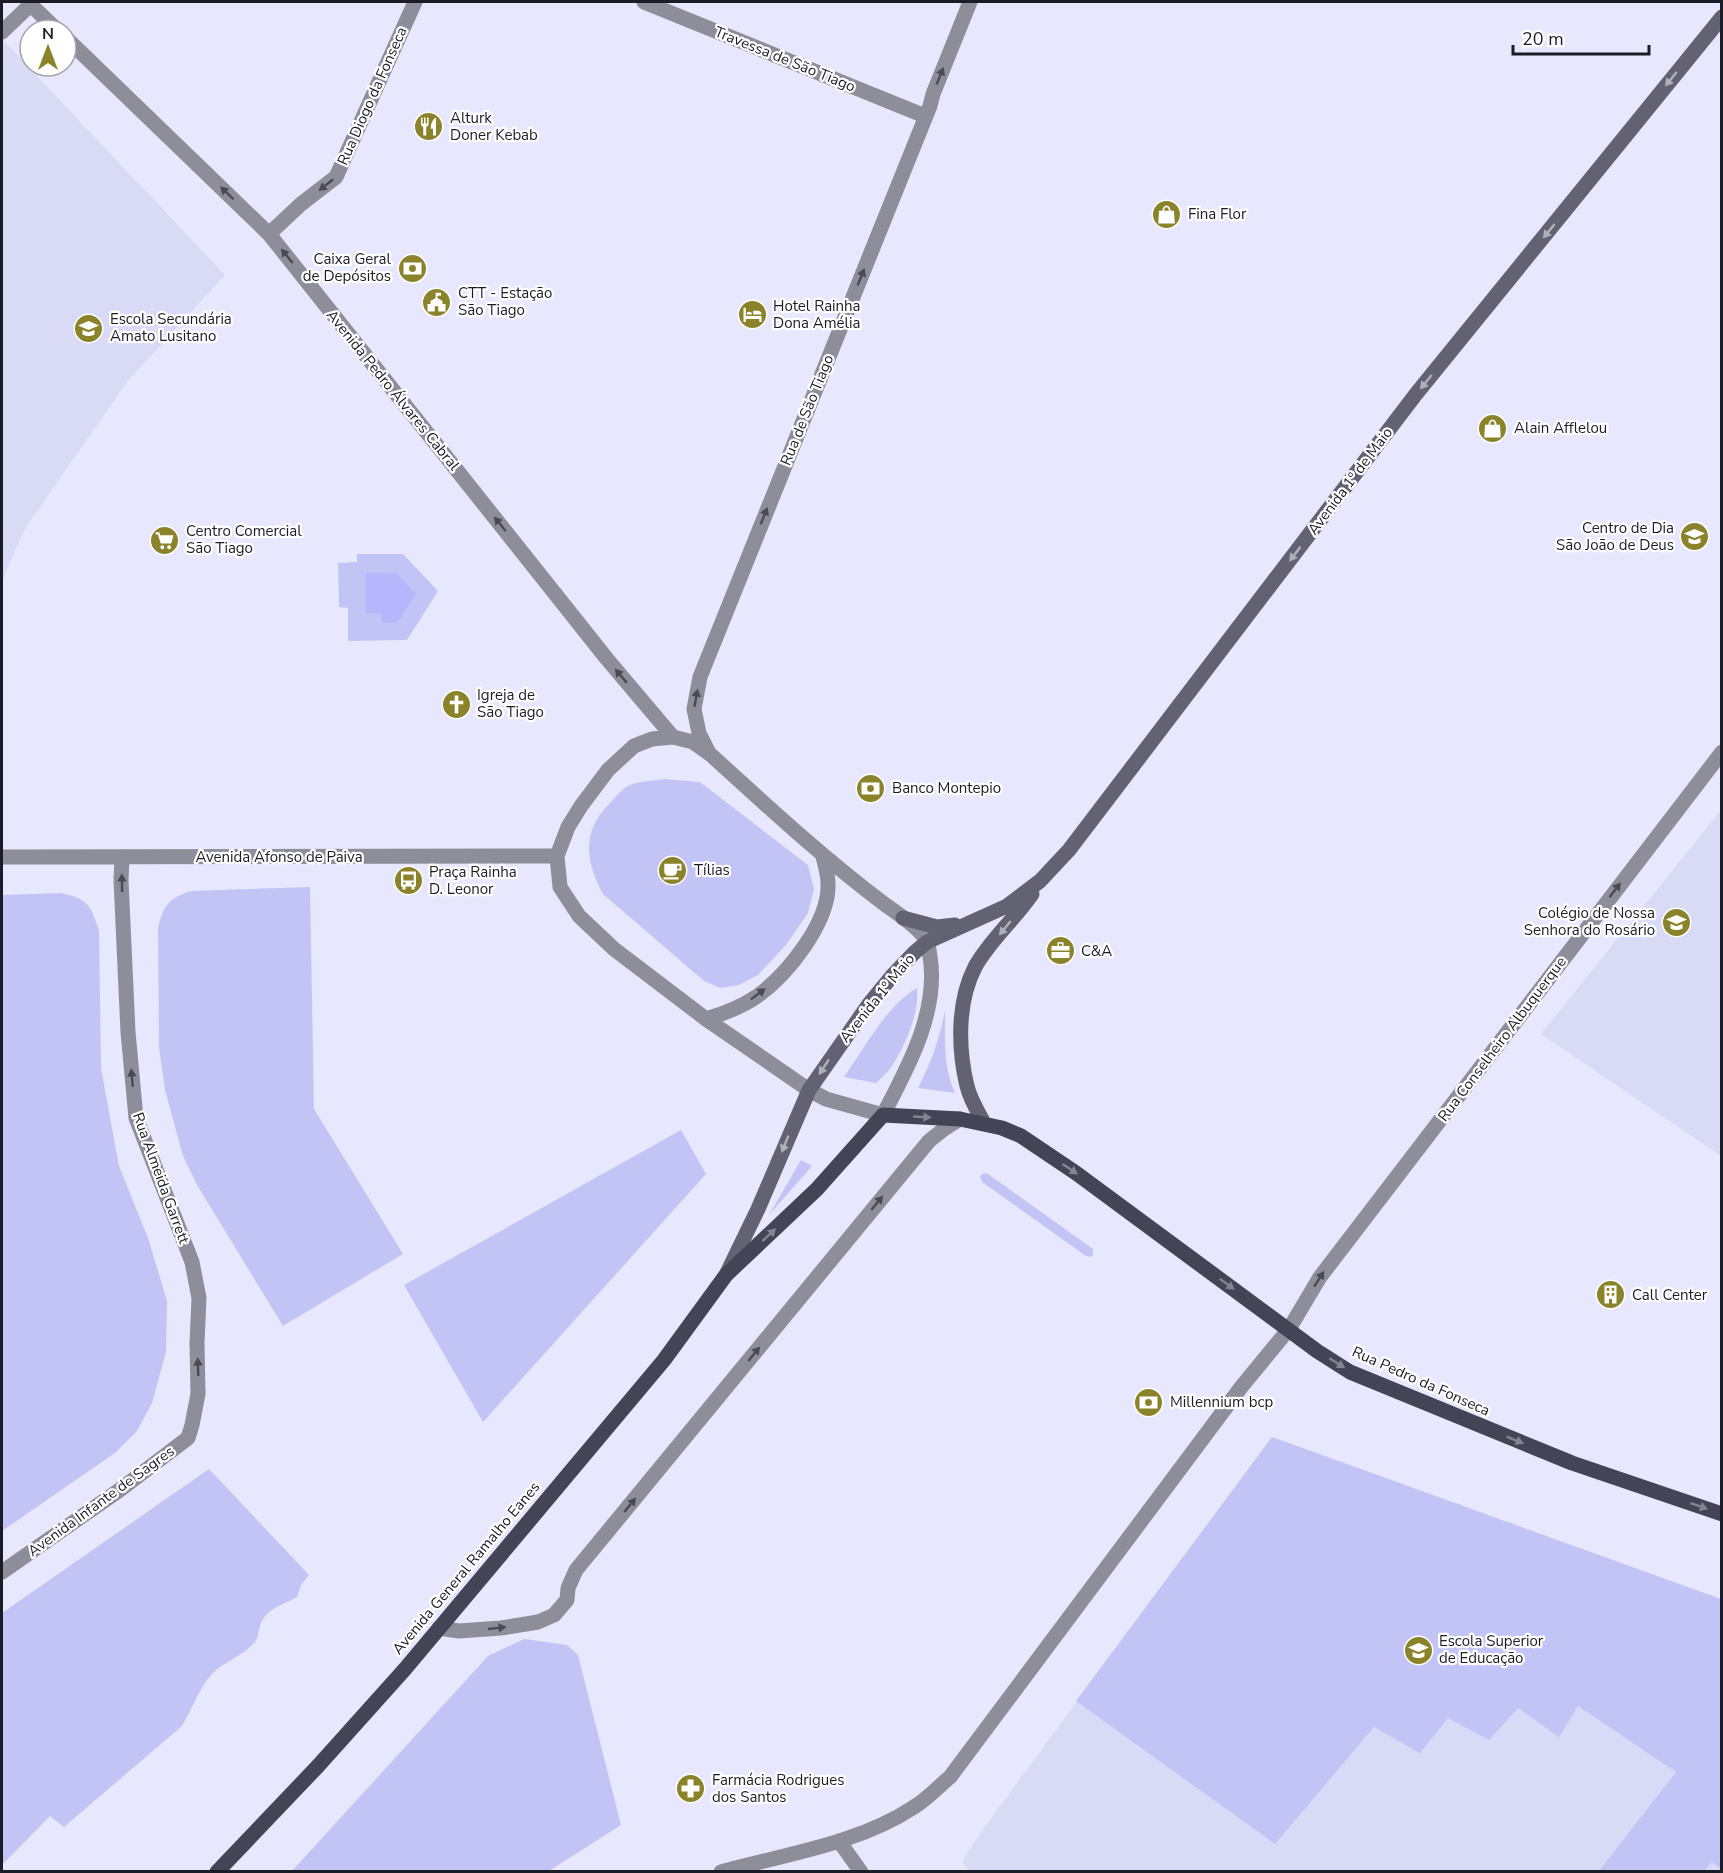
<svg xmlns="http://www.w3.org/2000/svg" width="1723" height="1873" font-family="'Nunito Sans',sans-serif">
<rect width="100%" height="100%" fill="#e7e8fe"/>
<path fill="#d9daf6" d="M2,39L225,275L127,382L24,530L2,581Z
M1721,810V1156L1541,1034Z
M1272,1437L1721,1599V1871L969,1872L962,1861L986,1825Z"/>
<path fill="#c3c4f6" d="M357,554H403L438,591L407,640L348,641V608L339,607L338,563L357,562Z
M664,779L700,782L808,865L814,889L808,913L786,945L758,975L739,985L720,988L704,981L603,894C585,860 581,831 611,802C616,797 622,789 628,786C638,781 653,781 664,779Z
M310,887L314,1109L403,1254L283,1326L197,1185L183,1156L165,1090L159,1048L158,928C164,905 168,899 190,891Z
M61,893C88,899 90,904 99,930L101,1068L119,1166L148,1238L167,1301L166,1352L152,1403L137,1431L115,1453L2,1531V895Z
M917,988C920,1013 904,1049 890,1069C886,1074 881,1078 876,1083L844,1077C864,1049 886,1006 917,988Z
M945,1010C945,1039 943,1066 955,1093L918,1088C931,1063 940,1038 945,1010Z
M681,1130L706,1174L483,1422L404,1285Z
M801,1160L812,1166L769,1215Z
M984,1173L988,1174L1093,1249V1255L1091,1257L1086,1256L982,1182L980,1176Z
M1272,1437L1721,1599V1869L1712,1862L1704,1871H1599L1676,1772L1578,1706L1559,1737L1518,1708L1489,1740L1448,1718L1420,1753L1374,1727L1275,1844L1076,1701Z
M209,1469L309,1575L301,1585L297,1597C282,1606 270,1606 261,1623C258,1630 259,1639 253,1644C241,1657 223,1662 212,1674C198,1690 193,1708 182,1726L64,1827L50,1816L2,1865V1613Z
M524,1639L567,1645L578,1655L621,1825L549,1871H292L488,1656Z"/>
<path fill="#b6b6fd" d="M366,573H396L416,594L397,623L382,622L381,614L366,613Z"/>
<g fill="none" stroke-linecap="round" stroke-linejoin="round">
<path stroke="#8d8e99" stroke-width="15" d="M2,32L31,4
M706,1019C723,1014 741,1007 756,997C787,975 830,922 828,883C828,875 825,865 823,856
M439,1628L459,1631L501,1628L538,1622L554,1615L567,1600L568,1588L576,1570L929,1141L944,1129L960,1119"/>
<path stroke="#8d8e99" stroke-width="15" d="M28,2L57,30
M644,2L925,116
M66,38L269,234L607,659L673,737
M269,234L301,204L336,177L415,2
M673,737L693,742L710,754C766,805 822,857 883,903C895,912 921,928 927,942C929,946 929,952 930,956C939,1012 908,1067 883,1115L826,1099L809,1090L706,1019L614,949L579,916L560,887L557,856L568,827L581,806L608,770L634,746L652,739Z
M708,751L699,733L694,709L700,677L930,106L933,94L970,2
M2,857L557,856
M2,1572L121,1489L188,1438L192,1425L198,1394L197,1343L199,1298L192,1262L136,1118L128,1032L121,880L122,857
M839,1841L861,1872
M721,1872C786,1854 858,1844 914,1807C927,1799 938,1787 950,1777L1242,1386L1289,1329L1320,1277L1722,752"/>
<path stroke="#626273" stroke-width="15" d="M903,918L937,927L955,925
M984,1123C978,1112 970,1099 967,1086C958,1049 957,1002 975,967C990,940 1015,919 1032,894
M727,1273L758,1209L809,1090L869,1004L892,976L915,952L927,942L1007,906L1040,881L1069,850L1416,394L1722,17"/>
<path stroke="#444457" stroke-width="15" d="M217,1872L318,1766L405,1669L664,1360L726,1275L817,1189L883,1115L960,1119L1002,1128L1021,1136L1076,1173L1317,1351L1350,1372L1572,1463L1722,1514"/>
</g>
<defs><path id="oneway-solid" d="M-6-.8H1V-3.2L6.5 0L1 3.2V.8H-6Z" transform="scale(1.5)"/></defs>
<g fill="#494a54">
<use href="#oneway-solid" transform="translate(940 76) rotate(-68)"/>
<use href="#oneway-solid" transform="translate(326 185) rotate(142)"/>
<use href="#oneway-solid" transform="translate(227 193) rotate(-136)"/>
<use href="#oneway-solid" transform="translate(287 256) rotate(-129)"/>
<use href="#oneway-solid" transform="translate(861 277) rotate(-68)"/>
<use href="#oneway-solid" transform="translate(764 516) rotate(-68)"/>
<use href="#oneway-solid" transform="translate(500 524) rotate(-129)"/>
<use href="#oneway-solid" transform="translate(621 676) rotate(-130)"/>
<use href="#oneway-solid" transform="translate(696 698) rotate(-80)"/>
<use href="#oneway-solid" transform="translate(122 883) rotate(-91)"/>
<use href="#oneway-solid" transform="translate(1615 890) rotate(-53)"/>
<use href="#oneway-solid" transform="translate(758 994) rotate(-37)"/>
<use href="#oneway-solid" transform="translate(132 1078) rotate(-95)"/>
<use href="#oneway-solid" transform="translate(877 1203) rotate(-51)"/>
<use href="#oneway-solid" transform="translate(1319 1279) rotate(-57)"/>
<use href="#oneway-solid" transform="translate(754 1354) rotate(-51)"/>
<use href="#oneway-solid" transform="translate(198 1367) rotate(-92)"/>
<use href="#oneway-solid" transform="translate(630 1505) rotate(-51)"/>
<use href="#oneway-solid" transform="translate(497 1628) rotate(-6)"/>
</g>
<g fill="#b0b0b9">
<use href="#oneway-solid" transform="translate(1671 79) rotate(129)"/>
<use href="#oneway-solid" transform="translate(1549 231) rotate(129)"/>
<use href="#oneway-solid" transform="translate(1426 382) rotate(129)"/>
<use href="#oneway-solid" transform="translate(1295 554) rotate(127)"/>
<use href="#oneway-solid" transform="translate(1005 928) rotate(129)"/>
<use href="#oneway-solid" transform="translate(824 1067) rotate(123)"/>
<use href="#oneway-solid" transform="translate(785 1144) rotate(112)"/>
</g>
<g fill="#858592">
<use href="#oneway-solid" transform="translate(922 1117) rotate(3)"/>
<use href="#oneway-solid" transform="translate(1070 1169) rotate(34)"/>
<use href="#oneway-solid" transform="translate(769 1235) rotate(-43)"/>
<use href="#oneway-solid" transform="translate(1227 1284) rotate(36)"/>
<use href="#oneway-solid" transform="translate(1337 1363) rotate(32)"/>
<use href="#oneway-solid" transform="translate(1515 1440) rotate(22)"/>
<use href="#oneway-solid" transform="translate(1699 1506) rotate(19)"/>
</g>
<defs>
<symbol id="restaurant-disc" viewBox="-11 -11 22 22"><circle r="9.5" fill="#8b832a" stroke="#fff"/><path d="M-5-6h1v4h1v-4h1v4h1v-4h1v5L-1.5 .5V6h-2V.5L-5-1ZM5-6V6H3V1.5H1.5Q1.5-4 5-6Z" fill="#fff"/></symbol>
<symbol id="shop-disc" viewBox="-11 -11 22 22"><circle r="9.5" fill="#8b832a" stroke="#fff"/><path d="M-5-2.5h2.3a2.7 3.5 0 0 1 5.4 0H5L5.5 6h-11ZM-1.5-2.5h3a1.5 2.3 0 0 0-3 0Z" fill="#fff"/></symbol>
<symbol id="bank-disc" viewBox="-11 -11 22 22"><circle r="9.5" fill="#8b832a" stroke="#fff"/><path d="M-6-4H6V4H-6ZM0-2.3a2.3 2.3 0 1 0 0 4.6a2.3 2.3 0 1 0 0-4.6Z" fill="#fff"/></symbol>
<symbol id="civic-disc" viewBox="-11 -11 22 22"><circle r="9.5" fill="#8b832a" stroke="#fff"/><path d="M-.6-6.5H3V-4.5H.6V-3L4-1V1h2V6H-6V1h2V-1L-.6-3ZM-1.2 2.5V6h2.4V2.5Z" fill="#fff"/></symbol>
<symbol id="hotel-disc" viewBox="-11 -11 22 22"><circle r="9.5" fill="#8b832a" stroke="#fff"/><path d="M-6-4.5h1.5V1H6V5H4.5V3h-9V5H-6ZM-4 0a1.8 1.8 0 1 1 3.6 0ZM.5 0V-2.5h3Q6-2.5 6 0Z" fill="#fff"/></symbol>
<symbol id="school-disc" viewBox="-11 -11 22 22"><circle r="9.5" fill="#8b832a" stroke="#fff"/><path d="M0-5L7-2L0 1L-7-2ZM-4 1L0 2.5L4 1V4Q0 6-4 4Z" fill="#fff"/></symbol>
<symbol id="supermarket-disc" viewBox="-11 -11 22 22"><circle r="9.5" fill="#8b832a" stroke="#fff"/><path d="M-6-5.5h2.5l.6 2H6L4.5 2H-2.5L-4.4-4H-6ZM-1.5 3.2a1.3 1.3 0 1 0 .1 0ZM3 3.2a1.3 1.3 0 1 0 .1 0Z" fill="#fff"/></symbol>
<symbol id="church-disc" viewBox="-11 -11 22 22"><circle r="9.5" fill="#8b832a" stroke="#fff"/><path d="M-1.2-6h2.4v3.5h3.3v2.4h-3.3V6h-2.4V-.1h-3.3v-2.4h3.3Z" fill="#fff"/></symbol>
<symbol id="cafe-disc" viewBox="-11 -11 22 22"><circle r="9.5" fill="#8b832a" stroke="#fff"/><path d="M-5.5-4.5H6V0H3Q3 3.5 0 3.5H-2.5Q-5.5 3.5-5.5 0ZM3-3.2v2h1.7v-2ZM-6 4.5H4V6H-6Z" fill="#fff"/></symbol>
<symbol id="bus-disc" viewBox="-11 -11 22 22"><circle r="9.5" fill="#8b832a" stroke="#fff"/><path d="M-5-6H5V4H4V6H2V4H-2V6H-4V4H-5ZM-3.5-4V0h7V-4ZM-3.5 1.2v1.5H-2V1.2ZM2 1.2v1.5H3.5V1.2Z" fill="#fff"/></symbol>
<symbol id="office-disc" viewBox="-11 -11 22 22"><circle r="9.5" fill="#8b832a" stroke="#fff"/><path d="M-6-3h4V-5.5h4V-3h4V5H-6ZM-1-4.5V-3h2v-1.5ZM-6 0V1H6V0Z" fill="#fff"/></symbol>
<symbol id="building-disc" viewBox="-11 -11 22 22"><circle r="9.5" fill="#8b832a" stroke="#fff"/><path d="M-4-6H4V6H1V3H-1V6H-4ZM-2.5-4.3h1.7v1.8h-1.7ZM.8-4.3h1.7v1.8H.8ZM-2.5-1h1.7V.8h-1.7ZM.8-1h1.7V.8H.8Z" fill="#fff"/></symbol>
<symbol id="university-disc" viewBox="-11 -11 22 22"><circle r="9.5" fill="#8b832a" stroke="#fff"/><path d="M0-5L7-2L0 1L-7-2ZM-4 1L0 2.5L4 1V4Q0 6-4 4Z" fill="#fff"/></symbol>
<symbol id="pharmacy-disc" viewBox="-11 -11 22 22"><circle r="9.5" fill="#8b832a" stroke="#fff"/><path d="M-2-6h4v4h4v4h-4v4h-4v-4h-4v-4h4Z" fill="#fff"/></symbol>
</defs>
<g fill-rule="evenodd">
<use href="#restaurant-disc" x="412" y="110" width="33" height="33"/>
<use href="#shop-disc" x="1150" y="198" width="33" height="33"/>
<use href="#bank-disc" x="396" y="252" width="33" height="33"/>
<use href="#civic-disc" x="420" y="286" width="33" height="33"/>
<use href="#hotel-disc" x="736" y="298" width="33" height="33"/>
<use href="#school-disc" x="72" y="312" width="33" height="33"/>
<use href="#shop-disc" x="1476" y="412" width="33" height="33"/>
<use href="#school-disc" x="1678" y="520" width="33" height="33"/>
<use href="#supermarket-disc" x="148" y="524" width="33" height="33"/>
<use href="#church-disc" x="440" y="688" width="33" height="33"/>
<use href="#bank-disc" x="854" y="772" width="33" height="33"/>
<use href="#cafe-disc" x="656" y="854" width="33" height="33"/>
<use href="#bus-disc" x="392" y="864" width="33" height="33"/>
<use href="#school-disc" x="1660" y="906" width="33" height="33"/>
<use href="#office-disc" x="1044" y="934" width="33" height="33"/>
<use href="#building-disc" x="1594" y="1278" width="33" height="33"/>
<use href="#bank-disc" x="1132" y="1386" width="33" height="33"/>
<use href="#university-disc" x="1402" y="1634" width="33" height="33"/>
<use href="#pharmacy-disc" x="674" y="1772" width="33" height="33"/>
</g>
<g text-anchor="middle" stroke-width="4.5" stroke-linejoin="round" paint-order="stroke">
<g font-size="15" fill="#1c1c26" stroke="#fff">
<text transform="translate(785 59) rotate(22)" y="5">Travessa de São Tiago</text>
<text transform="translate(372 96) rotate(-66)" y="5">Rua Diogo da Fonseca</text>
<text transform="translate(393 390) rotate(51)" y="5">Avenida Pedro Álvares Cabral</text>
<text transform="translate(807 410) rotate(-68)" y="5">Rua de São Tiago</text>
<text transform="translate(1350 481) rotate(-53)" y="5">Avenida 1º de Maio</text>
<text x="279" y="862">Avenida Afonso de Paiva</text>
<text transform="translate(877 998) rotate(-51)" y="5">Avenida 1º Maio</text>
<text transform="translate(1502 1039) rotate(-53)" y="5">Rua Conselheiro Albuquerque</text>
<text transform="translate(161 1178) rotate(70)" y="5">Rua Almeida Garrett</text>
<text transform="translate(1421 1381) rotate(24)" y="5">Rua Pedro da Fonseca</text>
<text transform="translate(101 1501) rotate(-36)" y="5">Avenida Infante de Sagres</text>
<text transform="translate(466 1568) rotate(-50)" y="5">Avenida General Ramalho Eanes</text>
</g>
<g font-size="15" fill="#1c1c26" stroke="#fff" text-anchor="start">
<text x="450" y="123">Alturk<tspan x="450" dy="17">Doner Kebab</tspan></text>
<text x="1188" y="219">Fina Flor</text>
<text x="391" y="264" text-anchor="end">Caixa Geral<tspan x="391" dy="17">de Depósitos</tspan></text>
<text x="458" y="298">CTT - Estação<tspan x="458" dy="17">São Tiago</tspan></text>
<text x="773" y="311">Hotel Rainha<tspan x="773" dy="17">Dona Amélia</tspan></text>
<text x="110" y="324">Escola Secundária<tspan x="110" dy="17">Amato Lusitano</tspan></text>
<text x="1514" y="433">Alain Afflelou</text>
<text x="1674" y="533" text-anchor="end">Centro de Dia<tspan x="1674" dy="17">São João de Deus</tspan></text>
<text x="186" y="536">Centro Comercial<tspan x="186" dy="17">São Tiago</tspan></text>
<text x="477" y="700">Igreja de<tspan x="477" dy="17">São Tiago</tspan></text>
<text x="892" y="793">Banco Montepio</text>
<text x="694" y="875">Tílias</text>
<text x="429" y="877">Praça Rainha<tspan x="429" dy="17">D. Leonor</tspan></text>
<text x="1655" y="918" text-anchor="end">Colégio de Nossa<tspan x="1655" dy="17">Senhora do Rosário</tspan></text>
<text x="1081" y="956">C&amp;A</text>
<text x="1632" y="1300">Call Center</text>
<text x="1170" y="1407">Millennium bcp</text>
<text x="1439" y="1646">Escola Superior<tspan x="1439" dy="17">de Educação</tspan></text>
<text x="712" y="1785">Farmácia Rodrigues<tspan x="712" dy="17">dos Santos</tspan></text>
</g>
</g>
<rect width="1723" height="1873" fill="none" stroke="#1c1c26" stroke-width="6"/>
<g transform="translate(48 48)"><circle r="28" fill="#ffffff" stroke="#a4a4a8" stroke-width="1.5"/>
<path d="M0-4.5L10 22L0 15L-10 22Z" fill="#8b832a"/>
<text y="-9" font-size="16" font-weight="bold" text-anchor="middle" fill="#1c1c26">N</text>
</g>
<path d="M1513 45v9h136v-9" fill="none" stroke="#1c1c26" stroke-width="3"/>
<text x="1522" y="45" font-size="18" fill="#1c1c26" stroke="#ffffff" stroke-width="4.5" paint-order="stroke">20 m</text>
</svg>
